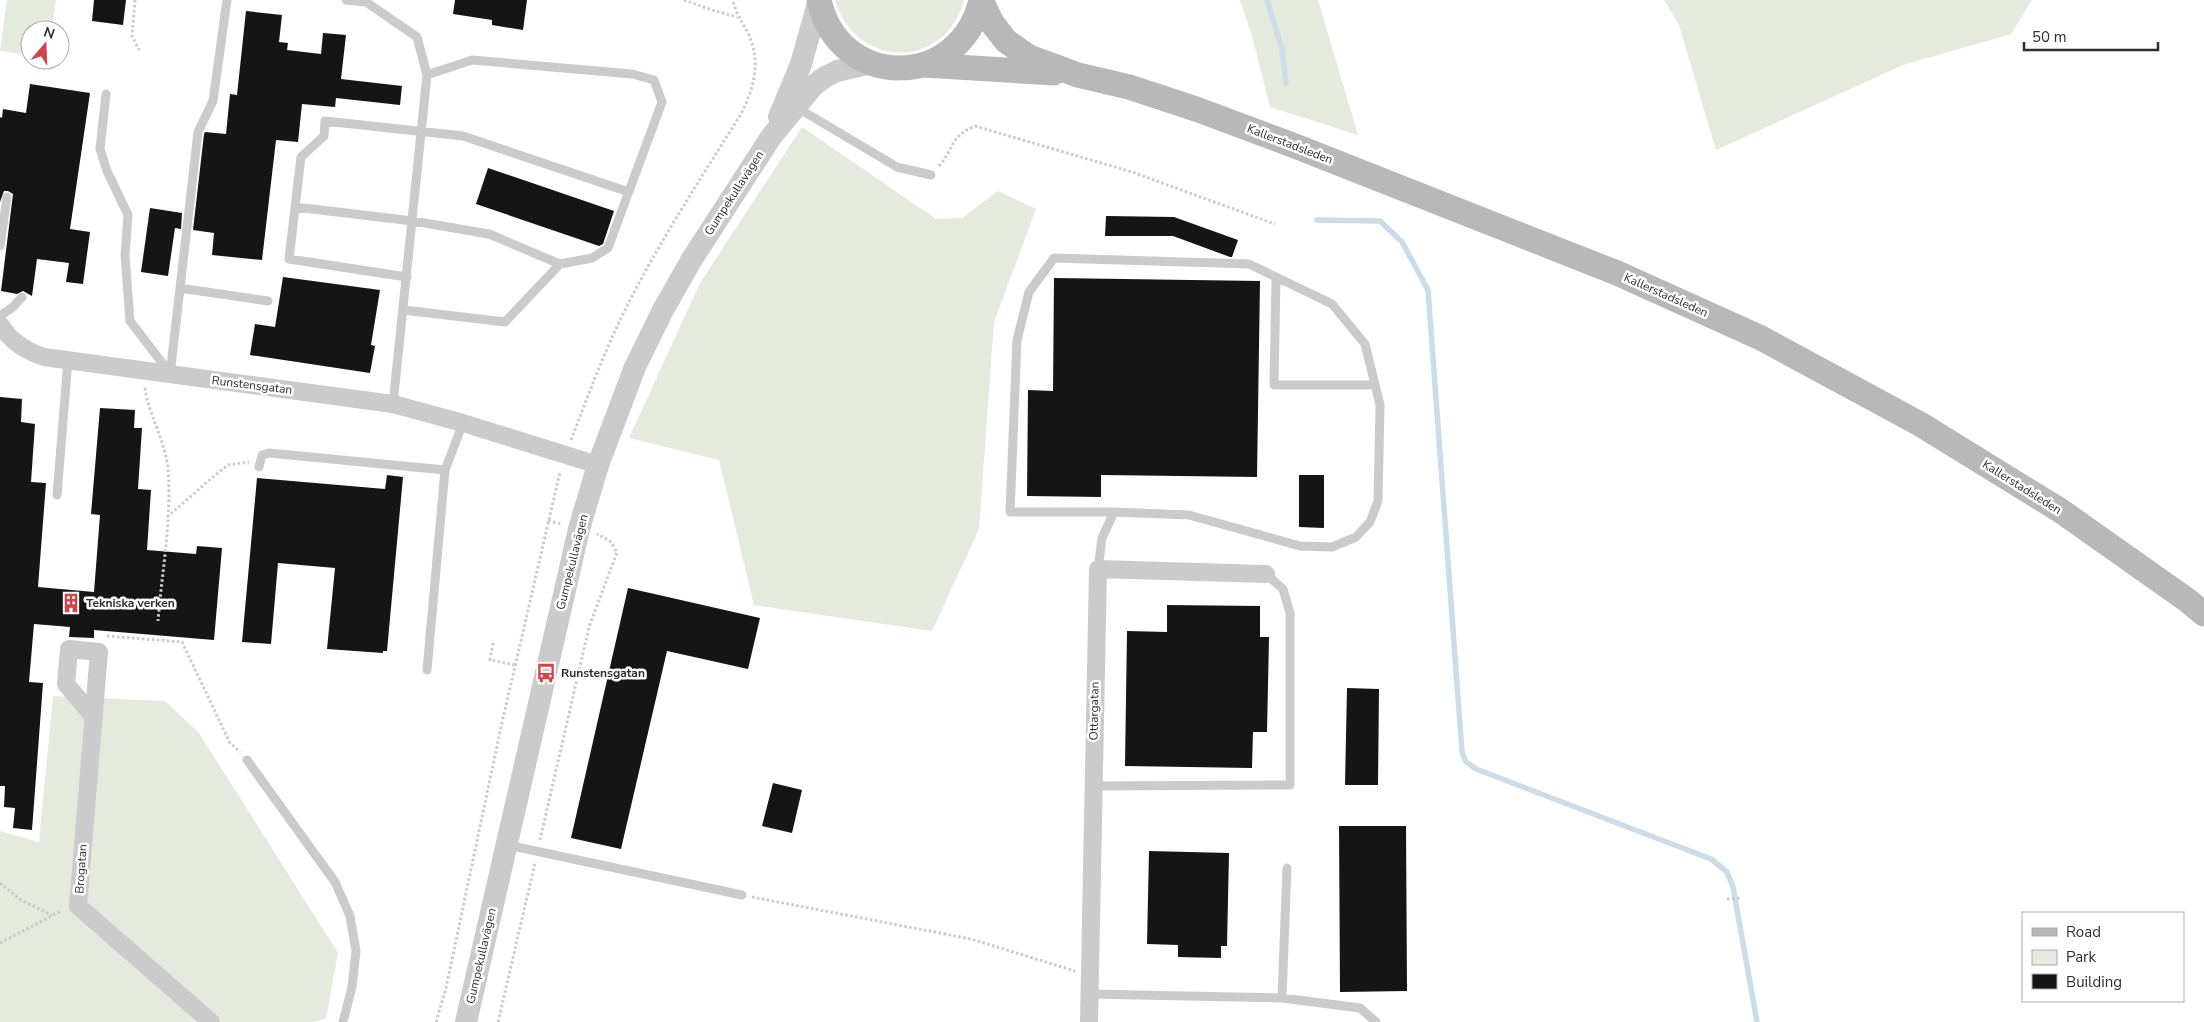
<svg xmlns="http://www.w3.org/2000/svg" width="2204" height="1022" font-family="'Nunito Sans',sans-serif">
<rect width="100%" height="100%" fill="#fff"/>
<path fill="#e4eade" d="M7,0H56L52,30H30V55L0,51Z
M835,0H964C945,71 855,69 835,0Z
M1240,0H1318L1358,135L1270,107L1252,36Z
M1664,0H2032L2011,34L1903,65L1716,150L1679,25Z
M802,127L936,219L962,218L998,191L1036,209L994,322L979,529L932,631L754,605L719,460L629,438L700,283Z
M53,696L165,701L199,733L338,953L326,1019L313,1022H0V831L39,842Z"/>
<g fill="none" stroke-linecap="round" stroke-linejoin="round">
<path stroke="#ccdce8" stroke-width="5.5" d="M1267,0L1282,49L1286,83
M1317,220L1380,221L1402,242L1428,290L1462,752L1466,762L1476,769L1711,859L1727,872L1733,887L1757,1022"/>
</g>
<path fill="#151515" d="M94,0H126L123,25L92,21Z
M455,0H527L523,30L492,25V20L453,14Z
M246,11L282,15L279,42L288,43L287,50L321,54L323,33L346,35L341,79L402,86L400,105L336,98L335,107L302,104L298,142L276,140L262,260L212,255L214,233L193,230L204,134L205,132L226,134L230,94L237,95Z
M30,84L90,93L70,229L90,232L83,284L66,282L69,263L37,259L32,296L23,291L17,294L1,291L13,194L8,191H4L0,202V117L2,118L3,109L26,113Z
M488,168L614,211L603,244L599,246L476,204Z
M150,208L182,213L181,229L175,228L168,276L141,272Z
M1106,216L1174,217L1238,240L1232,257H1230L1173,236H1105Z
M283,277L380,290L371,345L375,346L370,373L250,355L255,324L275,327Z
M1054,278L1260,281L1257,477L1101,475V497L1027,496L1028,390L1053,391Z
M0,397L22,399L21,422L35,424L31,482L46,483L38,587L94,592L100,515L91,514L100,408L135,410L134,428H142L138,489L151,490L147,550L196,554L197,546L222,548L214,640L94,630V638L69,637L70,627L34,624L29,682L43,683L32,830L13,828L15,808L4,807L5,786H0Z
M387,475L403,477L387,651H383V653L327,649L335,568L278,563L271,644L242,642L257,478L385,489Z
M1299,475H1324V528L1299,527Z
M628,588L760,618L748,669L667,651L621,849L571,838Z
M1167,605L1260,606V637H1269L1267,732H1253L1252,768L1125,766L1127,631L1167,632Z
M1347,688L1379,689L1378,785H1345Z
M773,783L802,790L792,833L762,826Z
M1339,826H1406L1407,991L1340,992Z
M1149,851L1229,853L1227,946H1221V958L1178,957V945L1147,944Z"/>
<g fill="none" stroke-linecap="round" stroke-linejoin="round">
<path stroke="#cbcbcb" stroke-width="3" stroke-dasharray="2.5 2.5" stroke-linecap="butt" d="M135,0L132,36L139,50
M684,0L712,10L737,17
M939,166C955,148 949,137 975,126L1132,172L1275,224
M145,388C149,416 165,440 168,469C172,519 162,571 158,621
M571,440C588,396 604,352 625,310C659,242 701,178 741,114C754,88 761,63 749,35C742,21 737,17 733,0
M167,517L220,471L228,465L249,462
M548,521L562,524
M107,636L182,642L230,743L240,752
M493,643L490,660L515,665
M540,840L589,627L617,552L610,541L597,534
M0,883L21,900L52,915
M752,897L971,939L1075,971
M1727,899L1742,898
M0,943L61,911
M436,1022L446,988L501,727L560,472
M498,1022L535,863"/>
<path stroke="#cbcbcb" stroke-width="9" d="M346,0L366,2L417,37L427,75L393,404
M106,94L100,149L107,171L128,215L125,255L130,321L169,372
M796,107L897,167L931,175
M295,207L413,221L489,234L560,264
M0,246L7,197
M407,277L289,259L301,157L324,136L325,121L463,136L629,192
M1276,278L1274,385H1375
M180,288L268,301
M404,310L505,322L560,264L592,258L608,248L662,102L654,80L632,74L472,60L427,75
M0,316L13,307L22,297
M170,375L198,132L213,101L227,0
M259,467L262,455L269,453L445,470
M57,495L68,360
M1098,569L1102,538L1114,512L1189,515L1300,546L1332,547L1356,537L1370,522L1378,501L1380,405L1365,344L1332,304L1249,264L1054,258L1029,292L1017,340L1010,512H1114
M427,670L445,470L463,423
M247,760L335,882L350,916L356,951L352,987L343,1022
M1093,786L1290,785V613L1283,589L1266,574
M507,845L742,895
M1090,994L1282,998L1360,1008L1376,1022
M1282,998L1287,868"/>
<path stroke="#cbcbcb" stroke-width="18" d="M0,324C10,341 26,351 44,357L393,404L463,423L598,465
M93,716L66,684L69,649L99,652L78,906L211,1022
M1089,1022L1098,569L1266,574"/>
<path stroke="#cbcbcb" stroke-width="22" d="M779,117L801,64L819,0
M466,1022L579,529L598,465L635,367L663,310L692,259L771,137L813,86L825,77L837,71L872,63"/>
<path stroke="#b8b8b8" stroke-width="25" d="M819,0C839,91 960,90 981,0
M981,0L992,23L1006,41L1029,57L1078,75L1129,87L1196,109L1295,146L1617,273L1761,338L1920,424L2061,511L2187,600L2204,614
M924,65L1054,73"/>
</g>
<defs>
<symbol id="building-bare" viewBox="-9 -9 18 18"><path d="M-4-6H4V6H1V3H-1V6H-4ZM-2.5-4.3h1.7v1.8h-1.7ZM.8-4.3h1.7v1.8H.8ZM-2.5-1h1.7V.8h-1.7ZM.8-1h1.7V.8H.8Z" fill="#d34347" stroke="#fff" stroke-width="2.5" paint-order="stroke"/></symbol>
<symbol id="bus-bare" viewBox="-9 -9 18 18"><path d="M-5-6H5V4H4V6H2V4H-2V6H-4V4H-5ZM-3.5-4V0h7V-4ZM-3.5 1.2v1.5H-2V1.2ZM2 1.2v1.5H3.5V1.2Z" fill="#d34347" stroke="#fff" stroke-width="2.5" paint-order="stroke"/></symbol>
</defs>
<g fill-rule="evenodd">
<use href="#building-bare" x="57" y="589" width="28" height="28"/>
<use href="#bus-bare" x="532" y="659" width="28" height="28"/>
</g>
<g text-anchor="middle" stroke-width="5" stroke-linejoin="round" paint-order="stroke">
<g font-size="12" fill="#2e2e2e" stroke="#fff">
<text transform="translate(1290 144) rotate(21)" y="4">Kallerstadsleden</text>
<text transform="translate(734 193) rotate(-57)" y="4">Gumpekullavägen</text>
<text transform="translate(1666 295) rotate(24)" y="4">Kallerstadsleden</text>
<text transform="translate(252 385) rotate(7)" y="4">Runstensgatan</text>
<text transform="translate(2022 487) rotate(32)" y="4">Kallerstadsleden</text>
<text transform="translate(572 562) rotate(-76)" y="4">Gumpekullavägen</text>
<text transform="translate(1094 711) rotate(-89)" y="4">Ottargatan</text>
<text transform="translate(81 869) rotate(-86)" y="4">Brogatan</text>
<text transform="translate(481 956) rotate(-77)" y="4">Gumpekullavägen</text>
</g>
<g font-size="12" font-weight="bold" fill="#2e2e2e" stroke="#fff" text-anchor="start">
<text x="86" y="607">Tekniska verken</text>
<text x="561" y="677">Runstensgatan</text>
</g>
</g>
<rect x="2022" y="912" width="162" height="90" fill="#ffffff" stroke="#ababab"/>
<rect x="2032" y="928" width="25" height="8" fill="#b8b8b8" stroke="#ababab"/>
<text x="2066" y="937" font-size="15" fill="#2e2e2e">Road</text>
<rect x="2032" y="950" width="25" height="15" fill="#e4eade" stroke="#ababab"/>
<text x="2066" y="962" font-size="15" fill="#2e2e2e">Park</text>
<rect x="2032" y="974" width="25" height="15" fill="#151515" stroke="#ababab"/>
<text x="2066" y="987" font-size="15" fill="#2e2e2e">Building</text>
<g transform="translate(45 45) rotate(19)"><circle r="24" fill="#ffffff" stroke="#ababab"/>
<path d="M0-4L9 19L0 12L-9 19Z" fill="#d34347"/>
<text y="-8" font-size="14" font-weight="bold" text-anchor="middle" fill="#2e2e2e">N</text>
</g>
<path d="M2024 42v8h134v-8" fill="none" stroke="#2e2e2e" stroke-width="2.5"/>
<text x="2032" y="42" font-size="15" fill="#2e2e2e" stroke="#ffffff" stroke-width="4" paint-order="stroke">50 m</text>
</svg>
